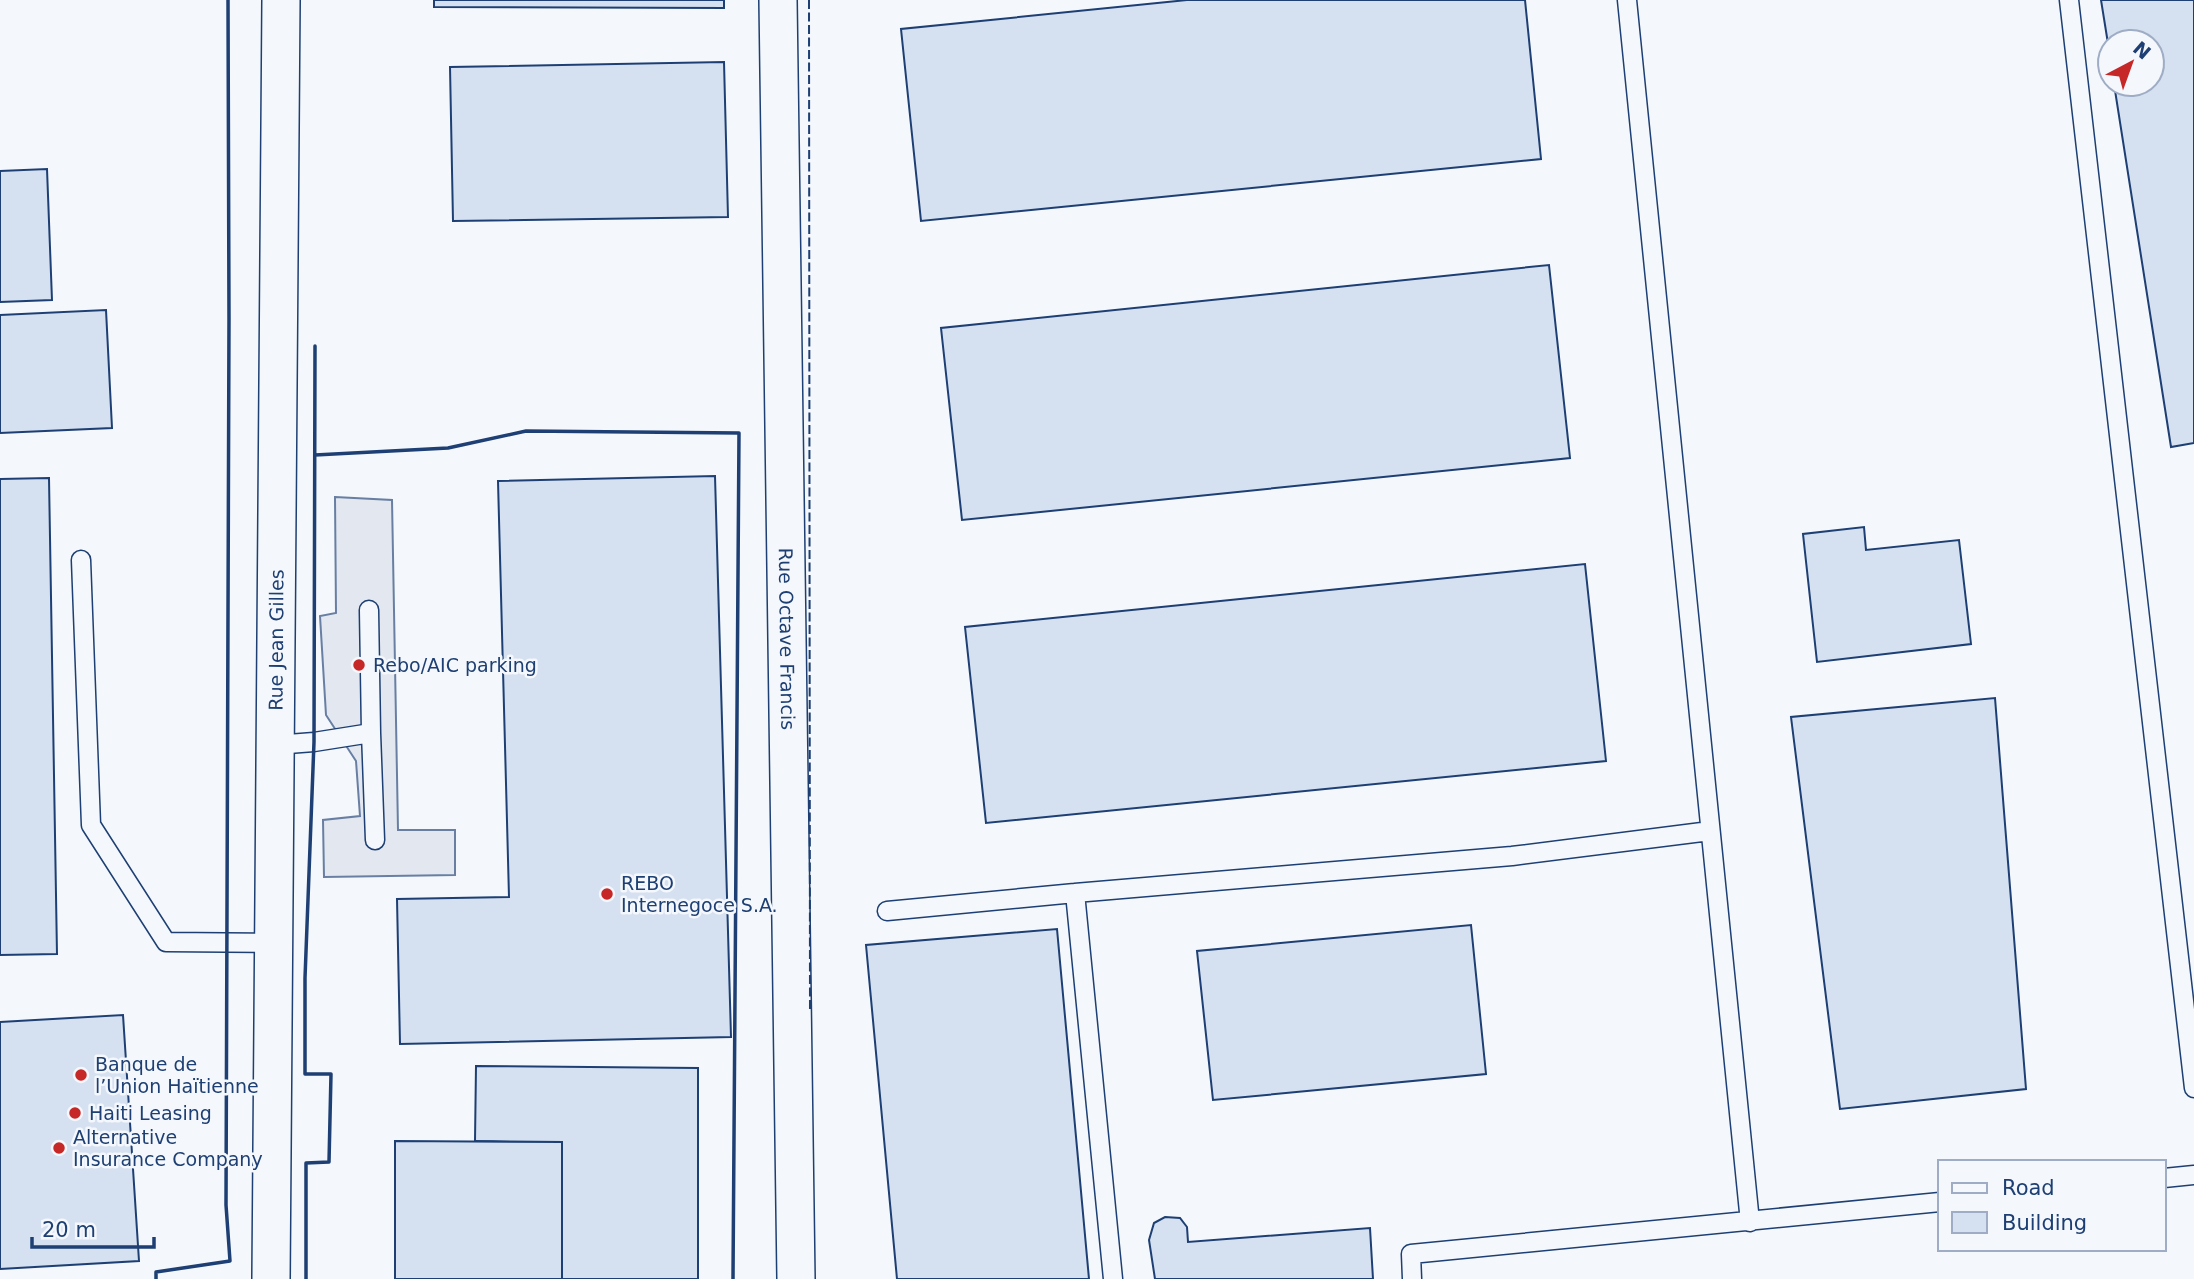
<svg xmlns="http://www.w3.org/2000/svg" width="2194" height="1279" font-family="'DejaVu Sans',sans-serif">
<rect width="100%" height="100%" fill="#f4f7fb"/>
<path fill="#e3e8f0" stroke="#687fa3" stroke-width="2" d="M335,497L392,500L398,830H455V875L324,877L323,820L360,816L356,761L326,715L320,616L336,613Z"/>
<path fill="#d5e0f0" stroke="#1d3f73" stroke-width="2" d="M434,0H724V8L434,7Z
M1187,0H1525L1541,159L921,221L901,29Z
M2101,0H2194V443L2171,447L2114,84H2152V42H2110V56Z
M724,62L728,217L453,221L450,67Z
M47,169L52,300L0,302V171Z
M1549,265L1570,458L962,520L941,328Z
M106,310L112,428L0,433V315Z
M715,476L731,1037L400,1044L397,899L509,897L498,481Z
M49,478L57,954L0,955V479Z
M1864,527L1866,550L1959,540L1971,644L1817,662L1803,534Z
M1585,564L1606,761L986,823L965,627Z
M1995,698L2026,1089L1840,1109L1791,717Z
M1471,925L1486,1074L1213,1100L1197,951Z
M1057,929L1089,1279H897L866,945Z
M123,1015L139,1261L0,1269V1022Z
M476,1066L698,1068V1279H562V1142L475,1141Z
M395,1141L562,1142V1279H395Z
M1165,1217L1180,1218L1187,1227L1188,1242L1370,1228L1373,1279H1155L1149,1240L1154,1223Z"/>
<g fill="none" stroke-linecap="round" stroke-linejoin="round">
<defs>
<path id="service" d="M1627,0L1750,1222
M2069,0L2194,1088
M81,560L91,825L166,942L274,943
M371,733L375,840
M275,745L314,742L371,733L369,610
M1075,893L1113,1279
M887,911L1075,893L1512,856L1710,831
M2164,1178L2194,1175
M1412,1279L1411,1254L1940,1202"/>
<g id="minor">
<path id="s1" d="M778,0L796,1279"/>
<path id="s2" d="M271,1279L281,0"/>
</g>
</defs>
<use href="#service" stroke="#1d3f73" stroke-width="21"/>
<use href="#minor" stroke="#1d3f73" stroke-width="40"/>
<use href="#service" stroke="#f4f7fb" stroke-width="18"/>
<use href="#minor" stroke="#f4f7fb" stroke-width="37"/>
<path stroke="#1d3f73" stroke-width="2" stroke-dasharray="9 3.5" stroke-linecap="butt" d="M809,0L810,1010"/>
<path stroke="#1d3f73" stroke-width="3.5" d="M315,455L448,448L526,431L739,433L733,1279
M156,1279V1272L230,1261L226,1205L229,319L228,0
M306,1279V1163L329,1162L331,1074H305V978L314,742L315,346"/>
</g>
<g fill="#c62828" stroke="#f4f7fb" stroke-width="2.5">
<circle cx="359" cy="665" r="7"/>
<circle cx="607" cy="894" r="7"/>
<circle cx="81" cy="1075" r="7"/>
<circle cx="75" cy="1113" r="7"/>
<circle cx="59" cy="1148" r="7"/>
</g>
<g text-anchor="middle" stroke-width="5" stroke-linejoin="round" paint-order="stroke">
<g font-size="19" fill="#1d3f73" stroke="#f4f7fb">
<text dy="7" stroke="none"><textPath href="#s2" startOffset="639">Rue Jean Gilles</textPath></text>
<text dy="7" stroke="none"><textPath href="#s1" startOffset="639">Rue Octave Francis</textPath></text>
</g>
<g font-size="19" fill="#1d3f73" stroke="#f4f7fb" text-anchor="start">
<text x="373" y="672">Rebo/AIC parking</text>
<text x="621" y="890">REBO<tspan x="621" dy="22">Internegoce S.A.</tspan></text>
<text x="95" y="1071">Banque de<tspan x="95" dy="22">l’Union Haïtienne</tspan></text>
<text x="89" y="1120">Haiti Leasing</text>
<text x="73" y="1144">Alternative<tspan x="73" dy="22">Insurance Company</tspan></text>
</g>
</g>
<rect x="1938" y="1160" width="228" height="91" fill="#f4f7fb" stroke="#9eadc5" stroke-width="2"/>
<rect x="1952" y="1183" width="35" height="10" fill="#f4f7fb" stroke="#9eadc5" stroke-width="2"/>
<text x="2002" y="1195" font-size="21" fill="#1d3f73">Road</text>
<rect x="1952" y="1212" width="35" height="21" fill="#d5e0f0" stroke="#9eadc5" stroke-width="2"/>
<text x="2002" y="1230" font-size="21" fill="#1d3f73">Building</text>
<g transform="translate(2131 63) rotate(41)"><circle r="33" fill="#f4f7fb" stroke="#9eadc5" stroke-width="2"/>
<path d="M0-5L12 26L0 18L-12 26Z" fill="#c62828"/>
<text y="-10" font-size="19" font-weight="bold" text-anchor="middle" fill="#1d3f73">N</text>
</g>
<path d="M32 1237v10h122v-10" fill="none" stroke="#1d3f73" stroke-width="3.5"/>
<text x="42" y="1237" font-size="21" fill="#1d3f73" stroke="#f4f7fb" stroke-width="5" paint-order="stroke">20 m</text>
</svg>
